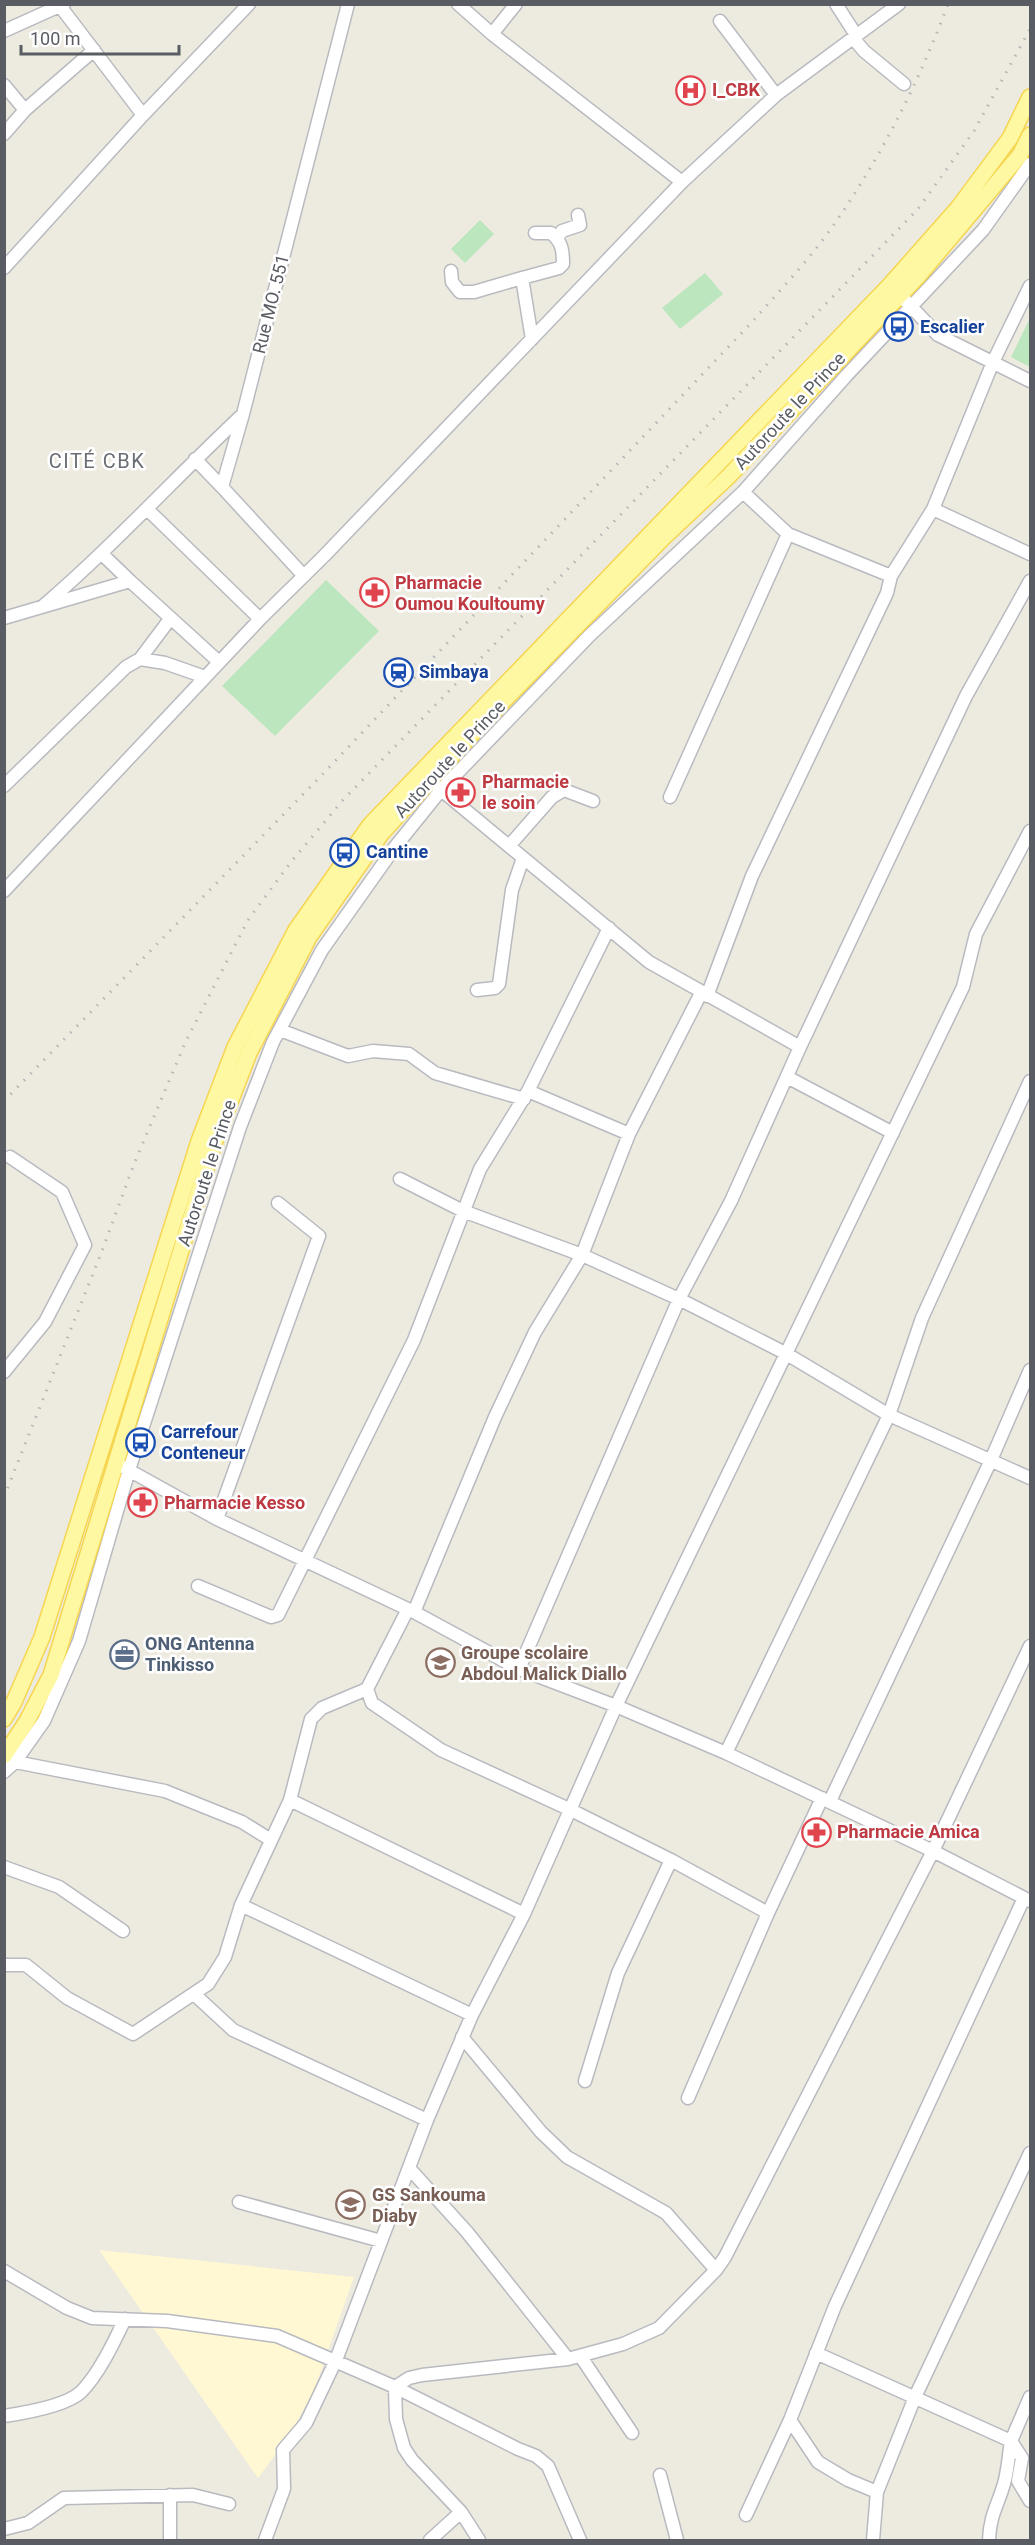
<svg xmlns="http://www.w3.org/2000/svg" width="1035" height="2545" font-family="Roboto,sans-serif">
<rect width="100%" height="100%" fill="#edebe0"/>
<path fill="#fff8d3" d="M99,2250L354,2277L313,2393L287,2439L258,2478Z"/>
<path fill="#bbe6be" d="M480,220L494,234L465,263L451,249Z
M705,273L723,294L680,329L662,308Z
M1030,318V367L1011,357Z
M326,580L379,631L275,736L222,686Z"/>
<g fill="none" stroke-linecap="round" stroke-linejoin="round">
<defs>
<path id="minor" d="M458,4L492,34L682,182
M836,4L856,35
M60,6L143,115
M720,21L776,95
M4,31L64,4
M492,34L516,4
M853,38L864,51L904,84
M4,85L25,110
M4,134L25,110L94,50
M557,238L562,231L580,225L578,215
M4,268L143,115L249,4
M451,271L452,282L460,292H474L522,278
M900,295L938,335L1030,381
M532,339L522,278L559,268L563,264C563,250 562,242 551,233H535
M195,459L222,487
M743,492L788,534L891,576
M147,509L260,619
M933,509L1030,554
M102,554L130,581
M304,576L222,487L243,414L348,4
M42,607C113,546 175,478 242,415
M4,618L130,581L219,662
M140,659L170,619
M434,784L649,962L800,1047
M4,786L126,667L140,659L165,663L205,677
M670,797L788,534
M509,846L552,797L564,790L593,801
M4,891L260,619L324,556L682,182L776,95L899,4
M477,990L495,988L499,984L512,890L523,858
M707,996L752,876L887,593L891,576L933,509L993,362L1030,286
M280,1030L348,1056L373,1051L409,1054L435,1073L524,1099
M787,1077L893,1133
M528,1091L629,1134
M400,1179L463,1211L582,1255L679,1299L785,1353L889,1415L1030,1478
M4,1372L45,1322L85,1245L62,1192L10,1157
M123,1467L217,1519L414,1612L519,1669L616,1706L726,1753L933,1851L1030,1901
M217,1519L319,1236L278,1203
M198,1586L271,1617L278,1615L414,1340L480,1169L528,1091L609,928
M408,1609L367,1689L372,1703L441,1750L571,1810L671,1860L768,1913
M414,1612L495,1417L535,1332L582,1255L629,1134L701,993
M519,1669L679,1299L731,1201L800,1047L966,696L1030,581
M726,1753L889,1415L922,1318L1030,1081
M10,1761L165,1791L242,1822L271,1840
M4,1772L15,1762L44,1721L79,1641L129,1470L240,1127L273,1042L322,950L395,847L441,790L589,636L743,492L846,376L983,230L1030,164
M290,1800L524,1914
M830,1801L991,1460L1030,1370
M4,1867L59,1887L123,1931
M241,1905L472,2015
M4,1965H26L67,1998L133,2034L208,1984L225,1957L241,1905L290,1800L311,1719L322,1708L367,1689
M194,1994L233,2030L427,2120
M462,2037L541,2132L567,2157L666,2213L716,2270
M585,2081L618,1973L671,1860
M688,2098L768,1913L822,1798
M409,2168L467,2232L568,2359
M239,2202L381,2241
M4,2271L67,2308L92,2318L167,2321L277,2336L395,2387L518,2449L536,2456L548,2466L580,2540
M816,2353L1011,2441C1009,2454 1008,2467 1005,2480C999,2504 990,2513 989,2540
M581,2357L632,2433
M1030,2397L1011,2441L1022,2458L1018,2481L1030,2501
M4,2416C24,2413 66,2406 81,2392C99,2374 114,2342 125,2319
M790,2420L818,2462L848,2480L877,2492
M660,2475L677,2540
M170,2495V2540
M746,2515L790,2420L835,2306L1024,1898
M4,2529L28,2523L64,2498L193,2495L229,2504
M265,2540L284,2489L283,2450L306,2423L336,2360L427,2120L472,2015L524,1914L616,1706L963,987L976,934L1030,831
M430,2540L461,2512
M479,2540L461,2512L412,2460L404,2448L396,2419L395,2387L409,2378L422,2375L568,2359L623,2344L659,2328L716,2270L725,2257L933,1851L1030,1646
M873,2540L877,2492L915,2397L1030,2153"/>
<path id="major" d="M4,1719L14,1702L42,1637L199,1141L235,1047L296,930L370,825L890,285L958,208L1010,138L1030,97
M4,1756L27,1721L51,1675L213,1146L249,1053L309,937L381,834L478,727L664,537L729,476L919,275L1020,155L1030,135"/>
</defs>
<use href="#minor" stroke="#b8bac0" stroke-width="15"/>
<use href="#major" stroke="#f6d550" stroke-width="18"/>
<use href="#minor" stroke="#fff" stroke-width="12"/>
<use href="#major" stroke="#fff8a3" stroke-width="15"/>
<path stroke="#b4b5b5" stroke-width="3" stroke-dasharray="1.5 8" stroke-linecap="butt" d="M4,1101L319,778L753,321C780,290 811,258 835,223C882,155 919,82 948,4
M4,1497L102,1251L134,1164L186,1041L248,920L291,862L343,800L918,209L974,131L1030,29"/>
</g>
<defs>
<symbol id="hospital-ring" viewBox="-11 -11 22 22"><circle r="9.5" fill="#fff" stroke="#e0444e" stroke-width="1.5"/><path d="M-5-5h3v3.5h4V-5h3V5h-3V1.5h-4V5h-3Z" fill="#e0444e"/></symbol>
<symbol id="bus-ring" viewBox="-11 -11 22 22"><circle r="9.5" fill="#fff" stroke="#1a4fb4" stroke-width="1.5"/><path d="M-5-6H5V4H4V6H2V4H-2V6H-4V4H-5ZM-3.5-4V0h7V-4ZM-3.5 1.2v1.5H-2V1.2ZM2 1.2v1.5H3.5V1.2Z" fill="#1a4fb4"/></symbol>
<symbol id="pharmacy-ring" viewBox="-11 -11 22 22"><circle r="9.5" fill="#fff" stroke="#e0444e" stroke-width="1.5"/><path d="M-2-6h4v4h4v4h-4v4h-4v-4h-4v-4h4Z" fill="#e0444e"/></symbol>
<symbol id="station-ring" viewBox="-11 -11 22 22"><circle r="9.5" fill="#fff" stroke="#1a4fb4" stroke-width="1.5"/><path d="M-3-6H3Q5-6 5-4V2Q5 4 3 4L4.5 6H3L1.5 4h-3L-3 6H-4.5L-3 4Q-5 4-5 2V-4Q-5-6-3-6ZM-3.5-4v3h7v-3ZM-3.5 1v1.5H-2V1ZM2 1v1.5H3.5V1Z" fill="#1a4fb4"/></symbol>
<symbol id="office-ring" viewBox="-11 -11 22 22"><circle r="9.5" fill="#fff" stroke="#5c6f8a" stroke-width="1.5"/><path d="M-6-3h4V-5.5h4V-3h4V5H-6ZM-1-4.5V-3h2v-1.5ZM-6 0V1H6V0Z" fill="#5c6f8a"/></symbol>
<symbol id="school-ring" viewBox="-11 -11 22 22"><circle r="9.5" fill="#fff" stroke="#8d6e63" stroke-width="1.5"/><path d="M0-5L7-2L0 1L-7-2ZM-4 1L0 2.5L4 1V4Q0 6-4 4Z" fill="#8d6e63"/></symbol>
</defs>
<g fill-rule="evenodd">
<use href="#hospital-ring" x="674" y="74" width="33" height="33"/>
<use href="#bus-ring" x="882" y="310" width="33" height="33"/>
<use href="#pharmacy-ring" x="358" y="576" width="33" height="33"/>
<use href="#station-ring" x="382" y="656" width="33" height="33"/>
<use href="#pharmacy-ring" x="444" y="776" width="33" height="33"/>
<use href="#bus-ring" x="328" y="836" width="33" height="33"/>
<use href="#bus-ring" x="124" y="1426" width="33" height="33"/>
<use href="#pharmacy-ring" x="126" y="1486" width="33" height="33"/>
<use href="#office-ring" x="108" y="1638" width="33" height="33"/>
<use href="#school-ring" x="424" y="1646" width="33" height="33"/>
<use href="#pharmacy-ring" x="800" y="1816" width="33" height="33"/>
<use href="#school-ring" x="334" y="2188" width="33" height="33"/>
</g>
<g text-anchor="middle" stroke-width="5" stroke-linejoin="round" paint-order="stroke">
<g font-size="18" font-weight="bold" fill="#be3a42" stroke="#fff" text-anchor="start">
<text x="712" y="96">I_CBK</text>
<text x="395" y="589">Pharmacie<tspan x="395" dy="21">Oumou Koultoumy</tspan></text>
<text x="482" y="788">Pharmacie<tspan x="482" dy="21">le soin</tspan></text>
<text x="164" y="1509">Pharmacie Kesso</text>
<text x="837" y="1838">Pharmacie Amica</text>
</g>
<g font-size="18" fill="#595c62" stroke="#fff">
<text transform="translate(271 304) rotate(-76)" y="6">Rue MO. 551</text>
<text transform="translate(790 411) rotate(-47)" y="6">Autoroute le Prince</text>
<text transform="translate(450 759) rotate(-47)" y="6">Autoroute le Prince</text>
<text transform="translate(207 1173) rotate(-72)" y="6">Autoroute le Prince</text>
</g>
<g font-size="18" font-weight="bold" fill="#164399" stroke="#fff" text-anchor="start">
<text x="920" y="333">Escalier</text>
<text x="419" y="678">Simbaya</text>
<text x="366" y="858">Cantine</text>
<text x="161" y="1438">Carrefour<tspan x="161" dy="21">Conteneur</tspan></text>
</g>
<g font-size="18" font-weight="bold" fill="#4e5e75" stroke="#fff" text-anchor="start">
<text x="145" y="1650">ONG Antenna<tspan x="145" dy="21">Tinkisso</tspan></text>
</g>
<g font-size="18" font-weight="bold" fill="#785e54" stroke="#fff" text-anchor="start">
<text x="461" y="1659">Groupe scolaire<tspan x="461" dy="21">Abdoul Malick Diallo</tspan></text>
<text x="372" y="2201">GS Sankouma<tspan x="372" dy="21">Diaby</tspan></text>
</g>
<g font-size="20" letter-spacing="1.5" fill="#6a6e74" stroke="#fff">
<text x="97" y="468">CITÉ CBK</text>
</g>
</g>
<rect width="1035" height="2545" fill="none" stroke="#595c62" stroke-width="12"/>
<path d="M21 45v9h158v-9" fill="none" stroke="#595c62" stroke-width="3"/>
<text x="30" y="45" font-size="18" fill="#595c62" stroke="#ffffff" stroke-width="4.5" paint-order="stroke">100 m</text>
</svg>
